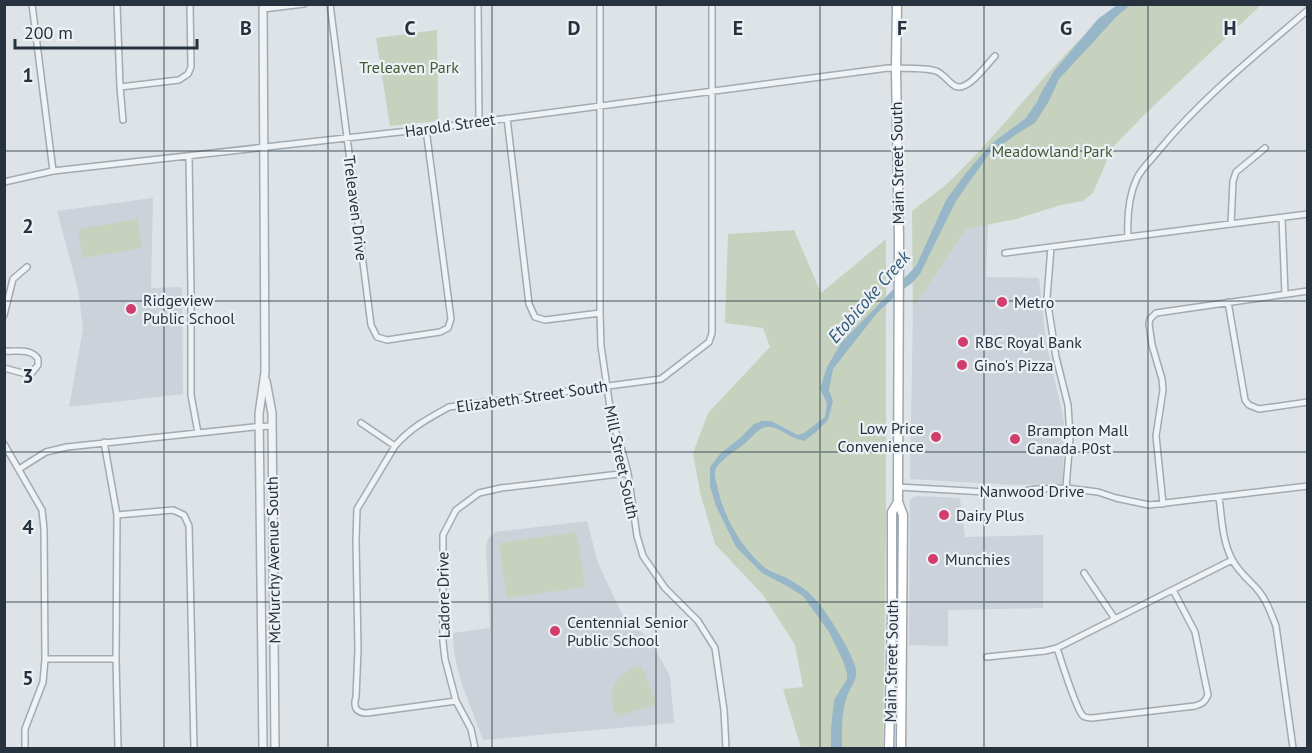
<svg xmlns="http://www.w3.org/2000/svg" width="1312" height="753" font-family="'PT Sans',sans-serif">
<rect width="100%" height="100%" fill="#dde3e7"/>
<path fill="#cbd2d9" d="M153,198L151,288L182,287L183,394L69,407L83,329L78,289L57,211Z
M988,224L986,277L1039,278L1046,342L1064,421L1063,484L1013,485L910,479L913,308L966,229Z
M917,496L960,498L965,537L1043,535V608L948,610V646L909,645L910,499Z
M587,521L598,563L623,616L649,639L670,676L674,723L483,740L461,682L454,653L453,633L490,628L486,548L488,539L495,532Z"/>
<path fill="#c6d2be" d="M1118,5H1261L1146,113L1113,147L1093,193L1083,201L1061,205L1016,219L966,229L913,308L912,211C925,200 940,191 952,179C1010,123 1056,55 1118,5Z
M437,30L438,121L390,126L376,38Z
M137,219L142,248L83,258L78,229Z
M794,230L821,293L886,239V524L883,748H801L783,689L803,687L795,645L763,595L715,544L700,492L693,453L708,413L770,347L763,328L725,323L728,234Z
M577,532L585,587L507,598L499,543Z
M641,665L656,701L654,706L616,716C606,691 615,673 641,665Z"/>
<path fill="#97b7c9" d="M1117,5H1130L1116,17L1097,38L1059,79L1049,101L1035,123L1018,133L989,154L956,201L920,274L912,283L902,290L877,313L833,369L829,390L833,401L828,420L816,432L804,441C790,439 778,425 766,427C757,429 751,439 744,444C741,447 737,449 733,452C727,457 716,464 715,472C714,476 716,481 717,485C723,516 741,547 764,567C770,572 778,574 785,577C792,581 802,587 808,592C822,603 852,651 856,669C858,679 851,686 848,694C841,712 842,730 842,748H831V729L834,700L847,679V673L843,661L829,632L803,596L785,585L762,573L736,547L716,506L710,486V467L720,454L740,438L754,424L762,421H771L798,435L804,433L825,417L827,403L820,389L827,367L841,343L916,266L946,200L966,173L992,143L1025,119L1037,102L1041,93L1054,71L1098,19Z"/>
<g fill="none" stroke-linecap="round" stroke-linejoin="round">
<defs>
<path id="minor" d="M32,4L53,171
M117,4L120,87L123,120
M330,4L371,325L377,337L387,340L440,332L448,328L451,319L426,129
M478,4L479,122
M600,4V313L601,346L612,421L621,447L628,473L637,536L643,556L665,588L698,621L715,648L724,710L726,748
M263,9L304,4
M120,87L179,80L188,74L191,67L190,4
M507,118L529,304L535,317L545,320L600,313
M189,156L191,292V395L198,433
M4,182L53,171L426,129L888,68C902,69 923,67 936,71C944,74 948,82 955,86C967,93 987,64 995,56
M1282,218L1285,294
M1231,224L1233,181L1236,172L1265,148
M1128,237C1127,217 1128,197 1137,178C1142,168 1153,158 1160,149C1203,97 1257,54 1308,10
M1051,247L1047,298L1056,357L1068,405L1070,438L1066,488
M1005,253L1308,214
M1228,302L1245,400L1249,405L1259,409L1308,402
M4,315L13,279L27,267
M4,351C17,352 31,348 38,359V365L31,374H26L4,368
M361,423L395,446
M104,442L117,515L116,659L118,748
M4,444L42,510L44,529L45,659L43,682L25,729V748
M19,469L46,452L67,447L254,427L272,426
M898,487L1003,493L1019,492L1036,489L1066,488L1098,492L1116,498L1149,505L1308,486
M1219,498C1222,518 1222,542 1233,561C1239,572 1249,580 1257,589C1266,599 1271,613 1276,626L1293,748
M1163,504L1156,436L1163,390L1162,379L1152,345L1149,324L1150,319L1156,313L1308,291
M117,515L173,510L184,515L189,526L194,748
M1084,573L1115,619
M1057,648C1061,660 1076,709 1083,716C1086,718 1088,718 1092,718L1195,706C1202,704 1205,702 1208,695L1195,632L1173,590
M987,657L1045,651L1057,648L1232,560
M45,659H116
M456,701L367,713C356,713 353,707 356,697L358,650L356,540L357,509L395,446C410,428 429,418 449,407L661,379L709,342L712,333V4
M475,748L471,729L456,701L445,659L443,642V535L456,510L479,493L501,488L628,473"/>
<path id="tertiary" d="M263,4L265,372L259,414L263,748
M266,381L272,413L275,748"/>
<path id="primary" d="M897,4L896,69L899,239L898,487V502L903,515L901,748
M889,748L892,620V512L898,502"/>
</defs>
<use href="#minor" stroke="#a2abb1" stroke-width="8"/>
<use href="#tertiary" stroke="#a2abb1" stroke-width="10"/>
<use href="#primary" stroke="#9ca9b3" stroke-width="11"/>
<use href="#minor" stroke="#f0f3f6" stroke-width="5"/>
<use href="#tertiary" stroke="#f0f3f6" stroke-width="7"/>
<use href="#primary" stroke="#fff" stroke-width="8"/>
</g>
<path fill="none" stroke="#26333e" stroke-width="1.5" stroke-opacity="0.55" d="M164,4V748M328,4V748M492,4V748M656,4V748M820,4V748M984,4V748M1148,4V748M4,151H1308M4,301H1308M4,452H1308M4,602H1308"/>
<g fill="#d13e6c" stroke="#edf1f5" stroke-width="2">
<circle cx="1002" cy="302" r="6"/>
<circle cx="131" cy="309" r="6"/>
<circle cx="963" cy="342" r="6"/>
<circle cx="962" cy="365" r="6"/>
<circle cx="936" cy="437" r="6"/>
<circle cx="1015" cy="439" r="6"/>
<circle cx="944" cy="515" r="6"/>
<circle cx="933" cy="559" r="6"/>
<circle cx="555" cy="631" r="6"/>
</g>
<g text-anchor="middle" stroke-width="4.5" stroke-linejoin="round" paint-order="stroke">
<g font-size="16" fill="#415a33" stroke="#edf1f5">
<text x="409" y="73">Treleaven Park</text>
<text x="1052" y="157">Meadowland Park</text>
</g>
<g font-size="16" fill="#26333e" stroke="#edf1f5">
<text transform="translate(450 125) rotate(-8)" y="6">Harold Street</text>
<text transform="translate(897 163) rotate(-91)" y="6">Main Street South</text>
<text transform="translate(356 208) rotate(83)" y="6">Treleaven Drive</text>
<text transform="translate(532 396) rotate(-8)" y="6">Elizabeth Street South</text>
<text transform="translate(622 462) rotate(78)" y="6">Mill Street South</text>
<text x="1032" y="497">Nanwood Drive</text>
<text transform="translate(273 560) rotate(-91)" y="6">McMurchy Avenue South</text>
<text transform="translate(443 595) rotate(-91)" y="6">Ladore Drive</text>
<text transform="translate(891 661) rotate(-89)" y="6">Main Street South</text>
</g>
<g font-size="16" fill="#26333e" stroke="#edf1f5" text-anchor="start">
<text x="143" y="306">Ridgeview<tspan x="143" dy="18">Public School</tspan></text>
<text x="1014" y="308">Metro</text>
<text x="975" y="348">RBC Royal Bank</text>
<text x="974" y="371">Gino's Pizza</text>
<text x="924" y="434" text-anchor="end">Low Price<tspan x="924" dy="18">Convenience</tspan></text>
<text x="1027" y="436">Brampton Mall<tspan x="1027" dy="18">Canada P0st</tspan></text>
<text x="956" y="521">Dairy Plus</text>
<text x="945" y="565">Munchies</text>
<text x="567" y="628">Centennial Senior<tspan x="567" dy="18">Public School</tspan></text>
</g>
<g font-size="18" font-style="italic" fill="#305973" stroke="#edf1f5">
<text transform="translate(869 297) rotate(-49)" y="6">Etobicoke Creek</text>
</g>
</g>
<g font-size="20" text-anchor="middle" font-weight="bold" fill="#26333e" stroke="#edf1f5" stroke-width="4.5" stroke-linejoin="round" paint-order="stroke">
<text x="246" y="35">B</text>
<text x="410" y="35">C</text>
<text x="574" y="35">D</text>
<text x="738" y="35">E</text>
<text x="902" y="35">F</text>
<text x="1066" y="35">G</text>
<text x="1230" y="35">H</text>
<text x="28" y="82">1</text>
<text x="28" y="233">2</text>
<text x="28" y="383">3</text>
<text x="28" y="534">4</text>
<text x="28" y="685">5</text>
</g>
<rect width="1312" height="753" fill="none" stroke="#26333e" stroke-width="12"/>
<path d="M15 39v9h182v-9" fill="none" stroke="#26333e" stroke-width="3"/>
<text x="24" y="39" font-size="18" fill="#26333e" stroke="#edf1f5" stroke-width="4.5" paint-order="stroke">200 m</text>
</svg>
